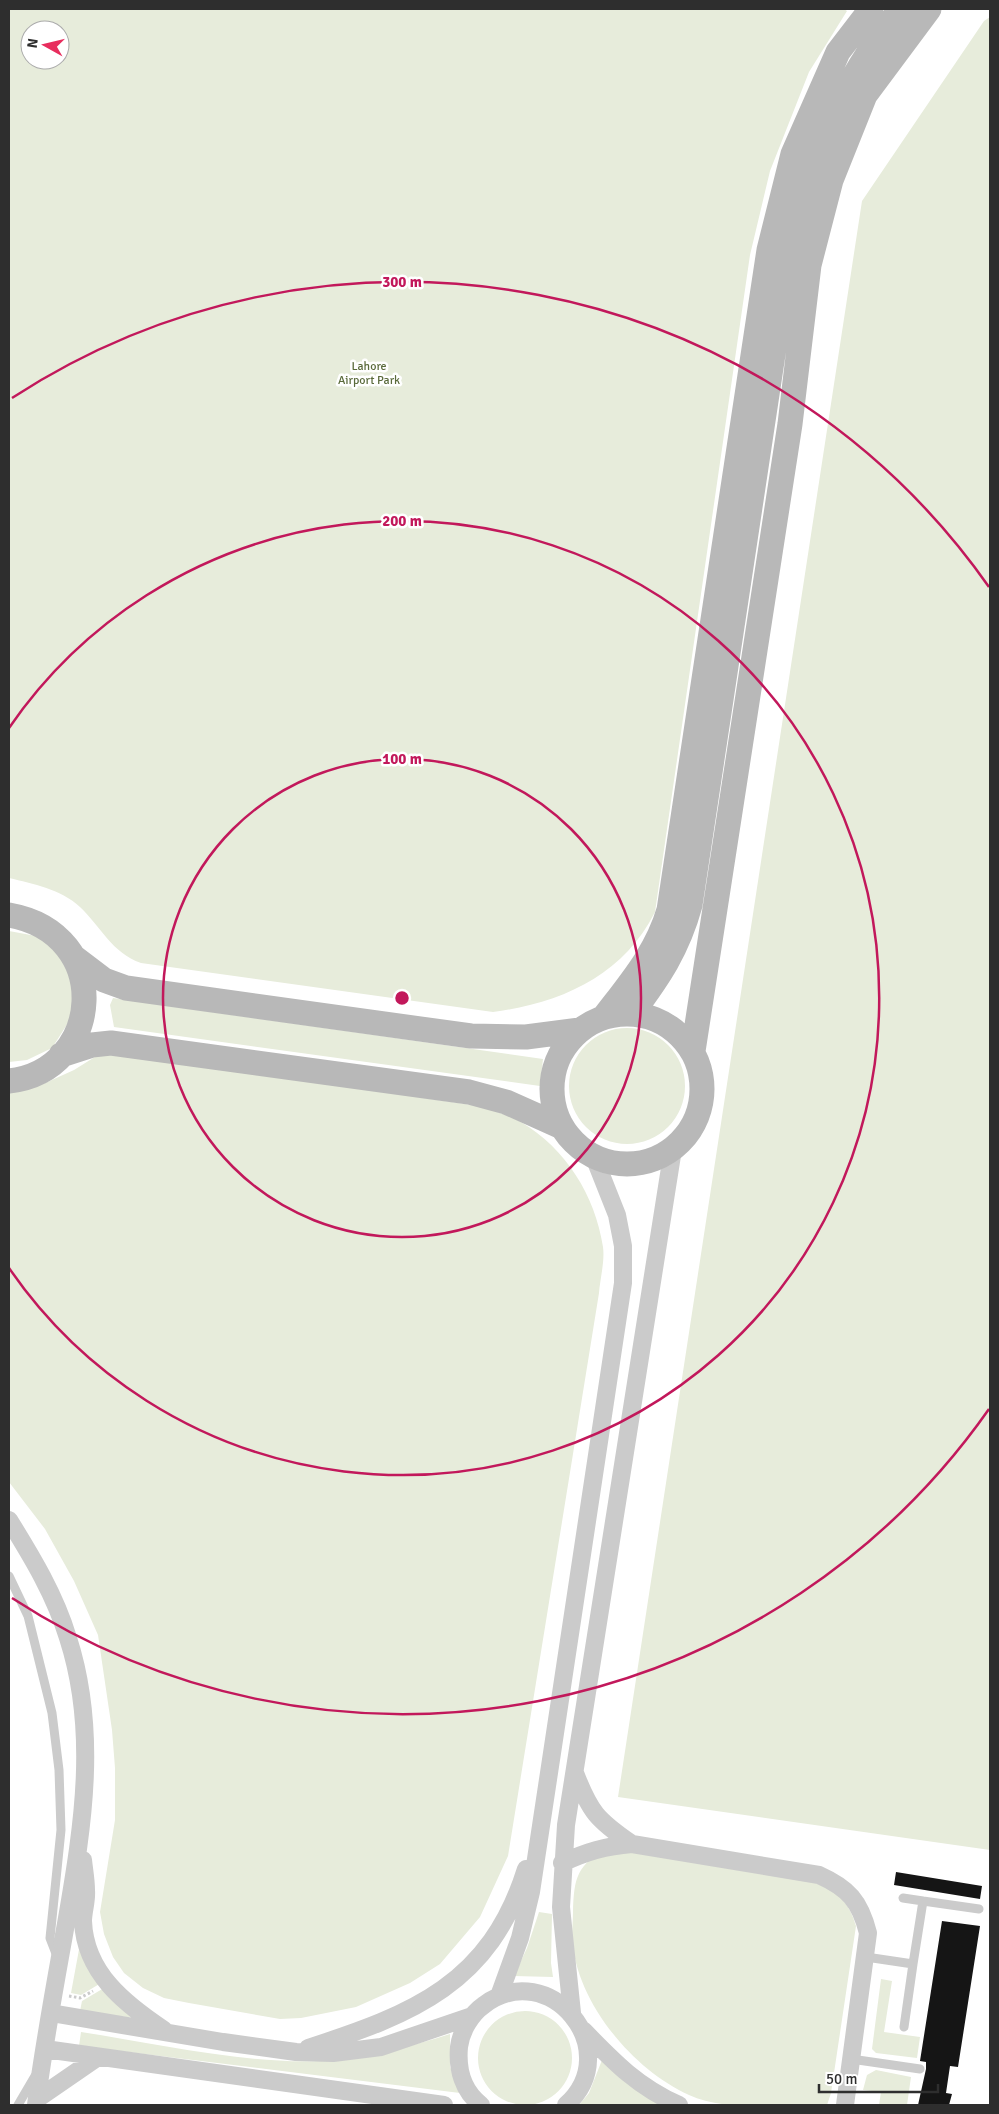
<svg xmlns="http://www.w3.org/2000/svg" width="999" height="2114" font-family="Signika,sans-serif">
<rect width="100%" height="100%" fill="#fff"/>
<path fill="#e7ecdb" fill-rule="evenodd" d="M9,9H844L847,11L809,72L770,171L750,255L655,912C623,976 561,1003 493,1012L141,963C112,953 101,927 80,907C61,889 33,884 9,878ZM30,30H60V60H30Z
M990,17V1850L618,1797L862,201L984,21Z
M9,931L36,936L48,943L71,969L75,1012L52,1048L27,1060L9,1062Z
M113,998L543,1059L540,1086L114,1027L110,1005Z
M569 1086a58 58 0 1 1 116 0a58 58 0 1 1-116 0Z
M120,1053L485,1107C496,1112 510,1116 521,1122C566,1149 595,1195 603,1247C605,1261 600,1279 599,1293L508,1856L480,1917L440,1964L410,1983L356,2007L301,2018L280,2019L189,2003L164,1998L143,1988L124,1973L113,1957L104,1934L100,1912L115,1820V1768L112,1730L98,1635L74,1581L45,1529L9,1482V1087L43,1084L74,1070L98,1055Z
M608,1848L818,1878C837,1892 849,1902 856,1926L831,2093L827,2105C785,2105 726,2112 689,2095C632,2069 576,2002 572,1938C572,1929 573,1920 573,1912C574,1877 577,1865 608,1848Z
M539,1912L552,1914L551,1963L553,1977L514,1976L527,1948Z
M80,1944L101,1983L81,1995L71,1993Z
M881,1979L892,1981L884,2032L920,2037L917,2058L876,2053L872,2049Z
M104,1988L134,2018L80,2011L82,2001Z
M478 2058a47 47 0 1 1 94 0a47 47 0 1 1-94 0Z
M81,2032C160,2044 256,2067 335,2060C375,2056 412,2046 450,2034V2067L460,2093L79,2046Z
M602,2060L666,2105H579L589,2093Z
M876,2070L911,2077L907,2105H879L881,2092L863,2090L867,2075Z"/>
<path fill="#151515" d="M896,1872L982,1886L980,1899L894,1885Z
M942,1921L980,1926L958,2067L950,2066L946,2093L952,2094L949,2105H918L926,2069V2062L920,2061Z"/>
<g fill="none" stroke-linecap="round" stroke-linejoin="round">
<path stroke="#cbcbcb" stroke-width="3" stroke-dasharray="2.5 2.5" stroke-linecap="butt" d="M69,1996L80,1998L93,1991"/>
<path stroke="#cbcbcb" stroke-width="9" d="M9,1576L28,1616L52,1713L59,1770L61,1830L50,1938L57,1956
M903,1898L923,1901L913,1964
M923,1901L979,1909
M866,1957L913,1964L904,2027
M851,2059L920,2069
M18,2105L35,2076"/>
<path stroke="#cbcbcb" stroke-width="18" d="M9,1520C32,1557 55,1595 68,1638C98,1731 83,1825 67,1918C56,1980 44,2043 36,2105
M575,1773C590,1812 597,1820 632,1844
M83,1860C84,1870 86,1880 86,1890C87,1901 83,1911 83,1921C85,1973 125,2004 164,2030
M562,1863C586,1852 605,1846 632,1844L819,1875C848,1888 860,1901 868,1933L845,2105
M499,1996L520,1938L531,1892L623,1283V1246L617,1215L594,1157
M51,2013L223,2042L296,2052L333,2053L381,2047L472,2016
M572,2013L561,1907L566,1825L673,1149
M583,2030C614,2062 638,2087 679,2105
M308,2048C413,2014 490,1984 526,1869
M45,2049L444,2105
M37,2099L98,2057
M481,2105C463,2091 457,2069 459,2047C461,2031 471,2014 484,2005C549,1956 627,2050 566,2105"/>
<path stroke="#b8b8b8" stroke-width="25" d="M9,915C115,934 103,1071 9,1081
M75,958L104,980L126,988L471,1036L526,1037L580,1030
M632,1013C659,977 678,949 690,905L788,255C813,159 837,86 901,9
M552 1089a75 75 0 1 1 150 0a75 75 0 1 1-150 0Z
M604,1017C630,983 657,952 669,910L769,250L793,154L838,52L871,9
M693,1051L790,424L809,265L831,180L865,95L929,9
M61,1055L92,1045L111,1043L469,1092L506,1102L562,1127"/>
</g>
<g fill="none" stroke="#c2185b" stroke-width="2.5">
<circle cx="402" cy="998" r="239"/>
<path d="M9 728A477 477 0 1 1 9 1268"/>
<path d="M989 1409A716 716 0 0 1 12 1598M12 398A716 716 0 0 1 989 587"/>
</g>
<g text-anchor="middle" stroke-width="5" stroke-linejoin="round" paint-order="stroke">
<g font-size="12" fill="#5a6a3b" stroke="#fff">
<text x="369" y="370">Lahore<tspan x="369" dy="14">Airport Park</tspan></text>
</g>
</g>
<circle cx="402" cy="998" r="8" fill="#c2185b" stroke="#fff" stroke-width="2.5"/>
<g font-size="15" text-anchor="middle" font-weight="bold" fill="#c2185b" stroke="#fff" stroke-width="5" stroke-linejoin="round" paint-order="stroke">
<text x="402" y="287">300 m</text>
<text x="402" y="526">200 m</text>
<text x="402" y="764">100 m</text>
</g>
<rect width="999" height="2114" fill="none" stroke="#2e2e2e" stroke-width="20"/>
<g transform="translate(45 45) rotate(278)"><circle r="24" fill="#ffffff" stroke="#ababab"/>
<path d="M0-4L9 19L0 12L-9 19Z" fill="#e82d5d"/>
<text y="-8" font-size="14" font-weight="bold" text-anchor="middle" fill="#2e2e2e">N</text>
</g>
<path d="M819 2084v8h119v-8" fill="none" stroke="#2e2e2e" stroke-width="2.5"/>
<text x="826" y="2084" font-size="15" fill="#2e2e2e" stroke="#ffffff" stroke-width="4" paint-order="stroke">50 m</text>
</svg>
